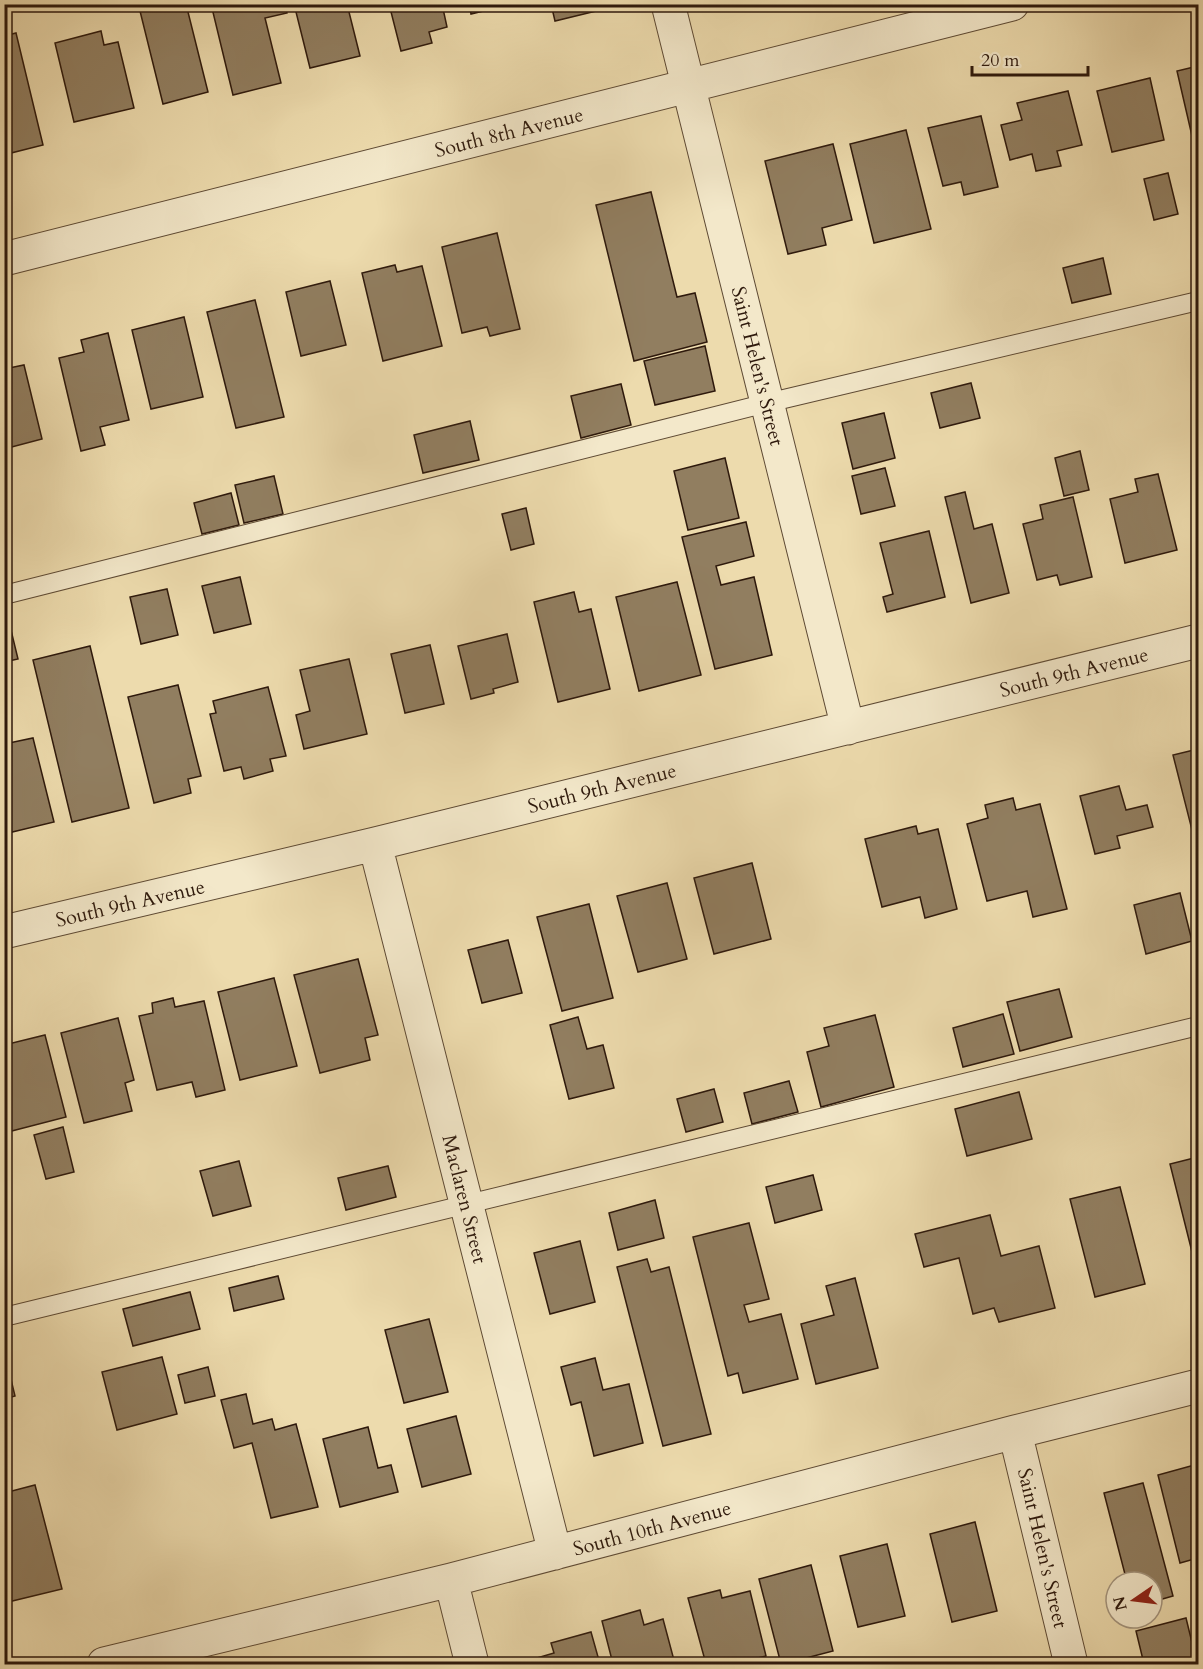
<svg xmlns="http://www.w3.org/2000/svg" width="1203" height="1669" font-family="Cardo,serif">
<rect width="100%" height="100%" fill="#eddbad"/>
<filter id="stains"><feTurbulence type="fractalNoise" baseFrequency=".00333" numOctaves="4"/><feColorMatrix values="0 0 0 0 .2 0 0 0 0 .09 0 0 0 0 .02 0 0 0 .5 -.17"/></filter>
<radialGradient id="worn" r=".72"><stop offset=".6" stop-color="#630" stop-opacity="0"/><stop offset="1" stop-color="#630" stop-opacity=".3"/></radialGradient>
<path fill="#917e60" stroke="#2e190c" stroke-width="1.5" d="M166,4H186L208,92L163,104L140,11Z
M211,4H285L287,13L265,18L281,83L233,95Z
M294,4H347L360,56L310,68Z
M389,4H442L447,27L429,32L432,43L401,51Z
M469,4H512L471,14Z
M551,4H617V6L555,21Z
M101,31L104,45L118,42L134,108L74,122L55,43Z
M16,33L43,145L11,153L8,139L4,140V36Z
M1198,66V162L1177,71Z
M1150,78L1164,140L1112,152L1097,91Z
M1068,91L1082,145L1057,151L1061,166L1036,171L1032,154L1010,160L1001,125L1022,120L1017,103Z
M981,116L998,187L964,195L961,182L943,186L928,128Z
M906,130L931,229L874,243L850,144Z
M833,144L852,220L822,228L826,245L788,254L765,161Z
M1168,173L1178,214L1154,220L1144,179Z
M651,192L677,297L695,293L707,342L634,361L596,205Z
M497,233L520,329L490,336L487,327L462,333L442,247Z
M1103,258L1111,294L1072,303L1063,268Z
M395,265L397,272L422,266L442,346L383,361L362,273Z
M330,281L346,345L301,356L286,292Z
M255,300L284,417L236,428L207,312Z
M184,317L203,397L151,409L132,330Z
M108,333L129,420L100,427L105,445L81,451L59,358L84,352L81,340Z
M705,346L715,391L655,405L644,361Z
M24,365L42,439L4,449V369Z
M971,383L980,418L940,428L931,393Z
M621,384L631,425L581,438L571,396Z
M884,413L895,458L853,469L842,423Z
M470,421L479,460L423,473L414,435Z
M1080,451L1089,490L1064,496L1055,458Z
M725,458L739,518L688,530L674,471Z
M885,468L895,506L861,514L852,476Z
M1158,474L1177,550L1125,563L1110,499L1138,492L1135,479Z
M274,476L283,514L244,523L235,485Z
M965,492L974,529L992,524L1009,593L971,603L945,497Z
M231,493L239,525L202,534L194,503Z
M1073,497L1092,577L1060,585L1057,575L1037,580L1023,524L1043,519L1040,505Z
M526,508L534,544L511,550L502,514Z
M746,522L754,556L716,566L721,585L754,577L772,655L715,669L682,537Z
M929,531L945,597L887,612L883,597L893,594L880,543Z
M240,577L251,624L214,633L202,586Z
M677,582L701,675L639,691L616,597Z
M167,589L178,635L141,644L130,597Z
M574,592L579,612L591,609L610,689L558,702L534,602Z
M9,622L18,659L4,662V623Z
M507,634L518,682L493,689L494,693L471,699L458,646Z
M430,645L444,704L405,713L391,654Z
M90,646L129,808L72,822L33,660Z
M349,659L367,734L304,749L296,715L310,711L300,670Z
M178,685L201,776L188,779L191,793L154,803L128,697Z
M268,687L286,756L270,759L273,771L244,779L241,767L224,771L210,714L216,713L213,701Z
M33,738L54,822L4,834V744Z
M1198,749V829L1192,830L1173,755Z
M1119,786L1126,810L1147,805L1153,827L1117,836L1120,848L1095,854L1080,796Z
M1013,798L1016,810L1040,804L1067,909L1033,917L1027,891L987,901L967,824L988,818L985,805Z
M916,826L918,834L938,829L957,909L925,918L920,897L882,907L865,839Z
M752,863L771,939L714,954L694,878Z
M667,883L687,959L638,972L617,896Z
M1180,893L1192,941L1146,954L1134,905Z
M589,904L613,998L562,1011L537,917Z
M508,940L522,993L482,1003L468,950Z
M358,959L378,1035L365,1038L370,1060L320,1073L294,975Z
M274,978L297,1066L240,1080L218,992Z
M1059,989L1072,1037L1020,1051L1007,1002Z
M173,998L175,1007L204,1001L225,1090L196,1097L192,1082L157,1090L139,1016L153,1013L152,1003Z
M1003,1014L1014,1054L963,1067L953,1028Z
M875,1015L894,1087L821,1107L807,1052L829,1046L824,1028Z
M578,1017L587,1049L603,1045L614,1088L569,1099L550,1025Z
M118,1018L134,1080L125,1083L132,1111L84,1123L61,1033Z
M45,1035L66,1117L4,1133V1045Z
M789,1081L798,1112L752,1124L744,1093Z
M714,1089L723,1122L686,1132L677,1099Z
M1019,1092L1032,1139L967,1156L955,1109Z
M63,1127L74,1172L46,1179L34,1135Z
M1198,1157V1272H1197L1170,1164Z
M239,1161L251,1206L213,1216L200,1171Z
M388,1166L396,1197L346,1210L338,1178Z
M813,1175L822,1210L775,1223L766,1187Z
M1120,1187L1145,1284L1095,1297L1070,1199Z
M655,1200L664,1238L618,1250L609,1213Z
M990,1215L1001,1256L1039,1246L1055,1308L999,1322L994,1308L973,1314L959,1258L924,1267L915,1234Z
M749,1223L769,1299L744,1305L749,1322L781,1314L798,1379L743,1393L738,1373L728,1376L693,1237Z
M580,1241L595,1302L550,1314L534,1253Z
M647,1259L651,1272L669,1267L711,1434L663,1446L617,1267Z
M278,1276L284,1299L234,1311L229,1288Z
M855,1278L878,1368L816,1384L801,1324L834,1315L826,1286Z
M190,1292L200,1329L133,1346L123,1309Z
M429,1319L448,1392L404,1403L385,1330Z
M162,1357L177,1414L117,1430L102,1372Z
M595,1358L603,1390L629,1384L643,1443L594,1456L581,1402L571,1405L561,1367Z
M4,1359H6L15,1396L4,1399Z
M208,1367L215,1396L185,1403L178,1375Z
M246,1394L253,1424L272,1419L275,1430L296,1424L318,1507L271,1518L252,1443L234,1448L221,1400Z
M456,1416L471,1474L422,1487L407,1429Z
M368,1427L378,1468L391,1465L398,1492L340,1507L323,1439Z
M1198,1464V1558L1180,1563L1158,1475Z
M1143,1483L1173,1596L1152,1602V1582H1127L1104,1493Z
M35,1485L62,1589L4,1603V1575H6L4,1569V1493Z
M975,1522L997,1611L952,1622L930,1534Z
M887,1544L905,1616L858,1627L840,1556Z
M811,1565L833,1651L806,1658L808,1664H781L759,1579Z
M720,1590L722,1598L750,1591L766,1656L731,1664H706L688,1598Z
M640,1610L644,1625L663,1619L675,1664H613L602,1621Z
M1186,1618L1196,1659L1175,1664H1144L1136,1631Z
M591,1632L600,1664H531L530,1660L554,1653L551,1643Z"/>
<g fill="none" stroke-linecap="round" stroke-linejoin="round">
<defs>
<path id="service" d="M4,595L767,403L1198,301
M4,1317L1198,1026"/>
<path id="minor" d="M668,4L848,728
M4,259L1012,4
M375,844L555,1553
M4,932L375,844L1198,641
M1015,1432L1071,1664
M451,1580L472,1664
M104,1664L451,1580L1015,1432L1198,1386"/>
</defs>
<use href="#service" stroke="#5e4a34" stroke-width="20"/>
<use href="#minor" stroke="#5e4a34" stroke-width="35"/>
<use href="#service" stroke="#f3e8ca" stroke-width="18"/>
<use href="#minor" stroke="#f3e8ca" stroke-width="33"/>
</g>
<g text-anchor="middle" stroke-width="6" stroke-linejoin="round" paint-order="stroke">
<g font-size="20" fill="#2e190c" stroke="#f3e8ca">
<text transform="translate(509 132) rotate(-14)" y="7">South 8th Avenue</text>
<text transform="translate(758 366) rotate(76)" y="7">Saint Helen's Street</text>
<text transform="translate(1074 672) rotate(-14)" y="7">South 9th Avenue</text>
<text transform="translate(602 788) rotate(-14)" y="7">South 9th Avenue</text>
<text transform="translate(130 903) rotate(-13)" y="7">South 9th Avenue</text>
<text transform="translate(465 1199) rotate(76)" y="7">Maclaren Street</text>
<text transform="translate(652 1528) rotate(-15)" y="7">South 10th Avenue</text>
<text transform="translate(1043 1548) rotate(77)" y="7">Saint Helen's Street</text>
</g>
</g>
<rect width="1203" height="1669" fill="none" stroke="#eddbad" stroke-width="24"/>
<rect x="6" y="6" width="1191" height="1657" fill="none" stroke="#2e190c" stroke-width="3"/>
<rect x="12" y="12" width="1179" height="1645" fill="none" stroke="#2e190c" stroke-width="1.5"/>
<g transform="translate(1134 1600) rotate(256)"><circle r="28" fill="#f3e8ca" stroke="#a4957e" stroke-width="1.5"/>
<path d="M0-4.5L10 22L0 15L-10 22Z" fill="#8f2418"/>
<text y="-9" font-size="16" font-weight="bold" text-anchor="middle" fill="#2e190c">N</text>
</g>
<path d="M972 66v9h116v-9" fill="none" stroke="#2e190c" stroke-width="3"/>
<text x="981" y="66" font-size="18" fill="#2e190c" stroke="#f3e8ca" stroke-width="4.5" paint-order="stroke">20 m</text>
<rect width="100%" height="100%" filter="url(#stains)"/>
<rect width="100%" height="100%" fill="url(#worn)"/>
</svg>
